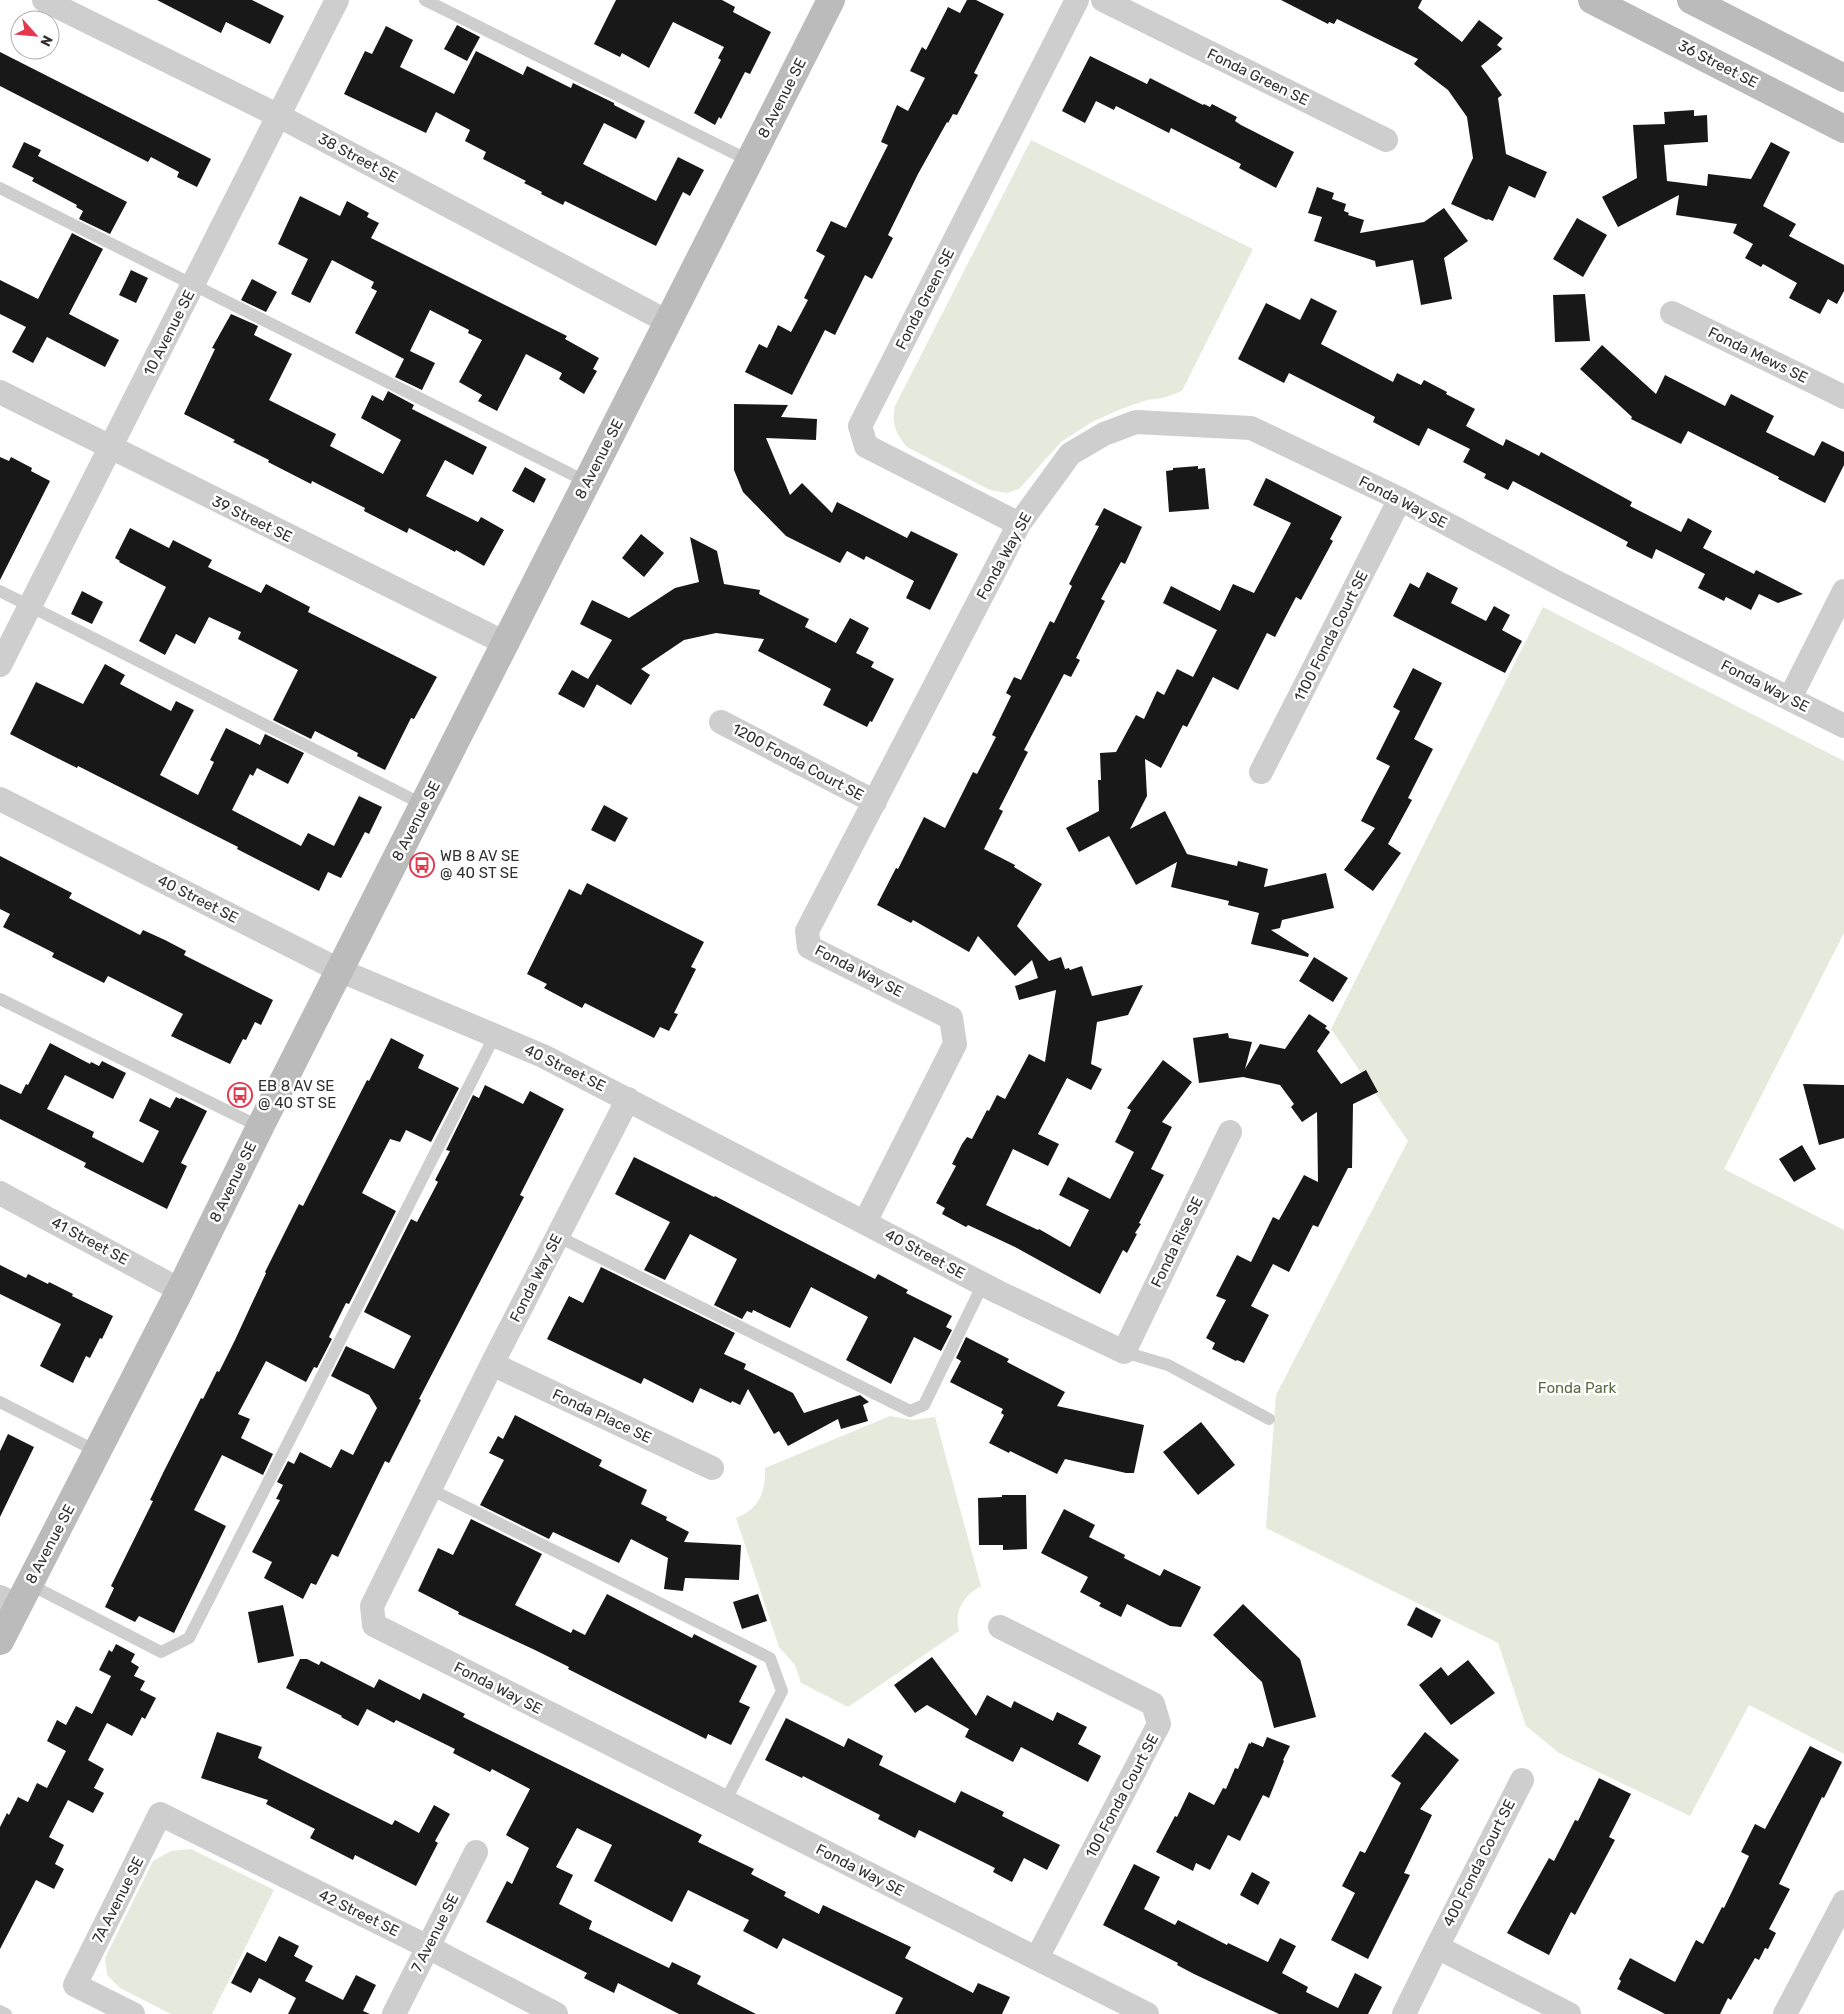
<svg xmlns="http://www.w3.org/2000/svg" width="1844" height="2014" font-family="Rubik,sans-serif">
<rect width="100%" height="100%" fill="#fff"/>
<path fill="#e5eadd" d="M1031,140L1253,249L1182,391L1163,398L1147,400L1121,409L1092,422L1061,442L1019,489L1007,493L990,490L907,447C896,434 891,423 895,406Z
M1543,607L1844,761V933L1724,1169L1844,1230V1754L1749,1705L1690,1816L1559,1753L1526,1726L1498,1643L1266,1528L1276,1395L1408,1141L1331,1029Z
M890,1416L913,1420L935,1417L981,1586C963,1596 954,1611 959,1631L848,1707L801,1683L795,1665L779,1647L736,1518C759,1509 766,1492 765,1468Z
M191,1849L274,1890L212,2014H171L120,1988L107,1975L105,1958L153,1861L171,1851Z"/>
<path fill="#181818" d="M157,0H252L284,16L270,44L226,22L221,33Z
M616,0H722L735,7L733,12L771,32L750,74L745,72L721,119L719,117L715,125L694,113L721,60L718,58L724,47L673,22L649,68L622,53L620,57L594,44Z
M967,0H976L1004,14L974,73L978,75L968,94L957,115L953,114L948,123L947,122L918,174L888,235L893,238L872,279L865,275L835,335L825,330L792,395L745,372L759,344L767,348L778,325L791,332L808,300L804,298L825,256L816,251L831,221L846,228L888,145L881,142L897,105L908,111L925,78L910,71L922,47L926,50L948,7L960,13Z
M1281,0H1422L1418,8L1462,42L1479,20L1503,38L1497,45L1502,49L1481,66L1502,95L1498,98L1506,154L1547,172L1535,198L1509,186L1493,221L1488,219L1487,220L1451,204L1473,158L1467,117L1448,90L1414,64L1418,59L1337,19L1334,24L1329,22L1328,24Z
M457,25L480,37L467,61L444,49Z
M386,26L413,40L400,67L454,94L476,51L523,75L527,66L571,88L573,83L614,103V105L645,121L636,139L604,123L583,164L656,201L678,157L704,170L690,196L683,192L656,246L565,201L563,205L541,194L542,192L524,183L526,181L483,159L486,152L465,141L470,130L436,112L426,133L344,94L365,51L372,54Z
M0,52L211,159L197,187L177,177L179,172L151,157L148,162L0,86Z
M1090,56L1147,84L1150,78L1203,105L1204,104L1210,107L1212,104L1237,117L1235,121L1241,125L1294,152L1276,188L1239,168L1241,164L1171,128L1169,133L1116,106L1114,110L1096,101L1085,123L1062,111Z
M1694,110V116L1707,115L1708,142L1664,145L1667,181L1707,186L1708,174L1751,179L1771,142L1790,152L1763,206L1796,224L1789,236L1844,265V291L1837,304L1828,299L1820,314L1789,298L1797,283L1763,264L1761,267L1745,258L1753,244L1733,233L1737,224L1676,215L1679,195L1618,227L1602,197L1637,178L1633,125L1665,124L1664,112Z
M24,142L41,150L38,156L127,202L110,234L79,219L83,211L76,207L77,205L32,181L34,178L12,167Z
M1317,187L1334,193L1332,199L1346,204L1344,211L1349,213L1348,215L1364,220L1360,233L1424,222L1444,208L1468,241L1444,258L1452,299L1421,305L1413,260L1376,267L1375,261L1314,241L1322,217L1308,213Z
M300,196L340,216L347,201L369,213L367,217L379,223L371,238L567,336L565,339L599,358L593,369L597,371L584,394L559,379L562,373L526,354L497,411L478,401L482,395L459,382L482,340L468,333L469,330L430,310L410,351L435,363L422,390L395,377L404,359L355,333L377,291L371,288L374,282L332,260L310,303L291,294L308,259L278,244Z
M1577,218L1607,235L1583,277L1553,259Z
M72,233L103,249L69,314L119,340L105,367L47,337L33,363L12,352L26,327L0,314V280L38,299Z
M131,270L148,278L136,303L119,295Z
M252,279L277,292L266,312L241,300Z
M1585,294L1590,341L1555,342L1553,295Z
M1311,298L1337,311L1321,344L1393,382L1397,373L1421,385L1424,380L1447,392L1446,394L1475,409L1466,426L1503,446L1506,439L1539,456L1541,452L1632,502L1630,506L1681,532L1688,518L1712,531L1703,548L1754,574L1756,570L1803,594L1778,603L1759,594L1751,610L1726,597L1724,601L1698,588L1705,574L1656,549L1652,559L1626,546L1628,542L1513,481L1508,490L1484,478L1486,474L1463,462L1470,449L1428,428L1419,446L1373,422L1375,417L1289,373L1284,383L1238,359L1266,303L1300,320Z
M231,314L258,326L254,335L292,354L269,400L336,434L330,446L351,457L383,474L401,440L361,418L372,395L383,401L388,391L414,405L412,409L487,447L473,475L445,460L426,496L478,522L481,517L504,530L484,566L456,550L455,552L409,528L407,533L364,511L365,508L312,481L311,484L268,462L269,460L233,442L235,440L184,414L215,349L212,348Z
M1602,345L1656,394L1665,375L1725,406L1731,394L1774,416L1766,432L1814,456L1822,441L1844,452V465L1825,503L1778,479L1779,477L1688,431L1681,444L1631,419L1632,417L1580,369Z
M734,404L788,405L781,417L817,419L816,440L766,438L790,495L802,483L832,513L837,502L907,538L911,531L958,554L930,610L906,598L914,581L866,556L864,560L847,551L840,563L786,536L743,492L734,470Z
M0,457L9,461L11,457L32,468L31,471L50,481L0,580Z
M1198,466V469L1205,468L1209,509L1169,512L1166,471L1173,470V468Z
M525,467L546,479L534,503L512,491Z
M1266,478L1342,517L1330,539L1333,541L1301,600L1296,597L1275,637L1267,633L1238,690L1213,677L1187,727L1183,725L1161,768L1145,759L1147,796L1130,829L1165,811L1187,854L1237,866L1238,861L1268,869L1264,887L1326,873L1334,908L1282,920L1280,928L1271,930L1309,954L1308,957L1251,944L1259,913L1228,905L1229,901L1171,887L1177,862L1136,885L1109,836L1079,852L1066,828L1099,811L1098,780H1101L1100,753L1116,752L1136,715L1144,719L1157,691L1164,695L1177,669L1193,677L1217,630L1163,603L1171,586L1220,611L1233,584L1254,593L1291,523L1253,505Z
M1104,508L1142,527L1125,564L1121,562L1101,599L1105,601L1076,658L1080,660L1071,677L1064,674L1024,750L1028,752L999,809L1003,811L984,849L1015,865L1014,867L1042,884L1017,926L1049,961L1061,957L1065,969L1069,968L1070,970L1082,966L1092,996L1143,985L1128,1015L1097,1022L1091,1064L1102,1069L1091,1090L1067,1078L1038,1134L1059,1144L1048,1166L1013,1149L986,1205L1038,1230L1039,1229L1070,1247L1089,1210L1059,1195L1068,1177L1110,1199L1134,1152L1115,1142L1131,1110L1127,1108L1163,1060L1192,1082L1162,1122L1172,1127L1151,1169L1164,1175L1139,1223L1141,1224L1135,1233L1137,1234L1127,1253L1123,1250L1100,1294L1015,1247L968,1225L966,1227L942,1214L945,1208L936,1203L956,1166L952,1164L962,1144L967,1137L972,1139L987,1110L989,1111L997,1095L1005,1099L1029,1054L1045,1062L1056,990L1019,1000L1015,986L1038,978L1032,960L1015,976L978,936L969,952L913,920L911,923L877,905L896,868L898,869L924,817L945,828L973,772L977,774L996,737L992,735L1011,696L1006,693L1014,677L1021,680L1050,621L1054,623L1072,586L1069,584L1099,526L1095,525Z
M130,528L169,548L173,540L212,560L208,567L261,593L266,584L310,607L308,612L437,677L414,719L411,718L385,770L357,756L358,753L315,731L311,739L273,720L298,670L238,639L241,632L209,617L195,644L176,634L165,655L139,641L166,587L119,562L120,561L115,558Z
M641,534L664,553L644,577L622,558Z
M690,537L717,551L724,584L760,590L759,594L809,619L805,627L836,643L850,618L869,628L856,653L874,662L871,667L894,679L872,722L870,721L867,727L823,705L831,689L758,651L764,639L716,633L684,640L641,669L650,675L631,705L588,679L612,640L580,624L592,600L629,618L675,588L699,582Z
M1427,572L1458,588L1451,603L1486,621L1494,606L1510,615L1502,630L1522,641L1505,673L1393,616L1410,583L1419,588Z
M82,591L103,602L92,624L71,614Z
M105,664L125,675L120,684L171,711L176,701L194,710L160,775L198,795L214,762L210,760L226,728L260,745L265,734L304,753L288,784L257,768L253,776L250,774L232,810L301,846L308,833L334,846L359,796L382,807L369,834L365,832L341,878L328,872L319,891L237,849L238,847L78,766L77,768L51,755L10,734L36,682L83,704Z
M1413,668L1442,683L1414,739L1433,749L1408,798L1412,800L1388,844L1401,853L1373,891L1344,870L1375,828L1361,821L1390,766L1376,759L1400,711L1393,707Z
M572,670L597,684L584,708L558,694Z
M604,805L628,818L615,842L591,830Z
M0,856L72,893L69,898L140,935L143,930L165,940L186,951L184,955L273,1000L261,1025L255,1022L246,1040L243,1039L230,1064L171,1036L183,1014L108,976L104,983L52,957L54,953L3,927L10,914L0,909Z
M587,883L704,942L691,967L696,969L674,1013L678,1014L669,1031L660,1027L654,1038L585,1003L582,1008L544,988L547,984L527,974L569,889L581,895Z
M1314,957L1348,978L1333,1002L1299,981Z
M1309,1014L1327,1026L1325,1028L1330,1032L1317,1051L1341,1084L1366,1070L1378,1092L1353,1104L1352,1168H1348L1318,1227L1313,1225L1289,1272L1273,1264L1251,1306L1269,1315L1244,1363L1237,1360L1236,1361L1212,1349L1215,1343L1206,1338L1226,1300L1216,1296L1237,1255L1251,1262L1273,1217L1279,1220L1304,1175L1318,1182L1317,1112L1302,1122L1291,1107L1294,1104L1280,1085L1243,1077L1199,1083L1193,1038L1228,1033L1229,1038L1252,1042L1245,1069L1260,1044L1285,1049Z
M391,1038L424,1055L418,1068L459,1088L431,1142L406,1130L400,1142L390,1139L362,1193L396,1211L349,1304L346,1303L329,1337L332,1339L317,1368L314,1367L306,1382L266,1361L238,1414L250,1419L241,1438L273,1454L263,1475L222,1455L194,1510L226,1526L174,1633L139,1616L135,1622L105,1607L114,1588L111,1586L153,1501L150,1500L164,1471L201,1398L203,1399L217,1371L219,1372L235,1340L266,1273L265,1272L299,1204L303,1206L367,1080L369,1081Z
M50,1043L90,1064L91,1062L99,1066L102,1061L126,1073L113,1099L65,1075L47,1109L94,1132L92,1137L143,1163L159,1131L139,1121L150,1098L170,1108L176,1097L180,1099L181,1098L207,1111L181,1163L187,1166L167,1209L84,1167L86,1163L0,1119V1084L21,1094L26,1084L28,1085Z
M1803,1084L1844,1085V1138L1819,1145Z
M485,1085L523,1104L530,1091L564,1109L520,1195L524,1197L419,1399L421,1400L389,1463L385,1461L338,1557L332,1554L316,1585L311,1583L303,1599L264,1578L272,1562L252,1552L280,1500L276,1499L283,1485L277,1482L288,1461L294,1464L300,1452L331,1468L341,1449L353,1455L377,1408L369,1395L331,1376L346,1346L394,1369L411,1336L364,1312L411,1219L417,1222L438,1182L435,1180L450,1151L446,1150L473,1095L479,1098Z
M1802,1145L1816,1169L1794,1182L1779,1159Z
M634,1157L714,1197L715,1196L875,1279L878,1274L908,1290L906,1293L952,1316L946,1327L952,1330L941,1351L914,1337L891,1384L846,1360L868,1317L811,1287L790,1328L753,1310L752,1313L747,1311L742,1319L714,1305L737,1259L690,1234L665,1280L644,1270L670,1222L615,1194Z
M0,1265L26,1278L28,1274L48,1284L49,1282L73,1294L72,1296L113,1316L102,1339L100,1338L90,1358L86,1356L73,1383L40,1366L61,1324L0,1294Z
M601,1267L735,1333L724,1354L746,1364L744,1369L793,1393L804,1413L860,1395L869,1402L863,1405L868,1421L841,1429L838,1419L788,1446L779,1431L774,1434L748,1389L740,1405L732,1401L731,1403L700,1388L693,1403L644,1378L641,1384L547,1339L569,1296L583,1303Z
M966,1337L1009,1359L1007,1362L1065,1392L1057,1406L1144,1425L1134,1473H1126L1065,1459L1057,1474L1010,1451L1009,1453L989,1443L1004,1415L1001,1413L1003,1409L950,1382L961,1361L956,1358Z
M515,1415L602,1460L599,1466L647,1490L641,1504L667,1517L666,1520L689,1532L684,1542L741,1545L739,1580L685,1578L683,1591L664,1589L668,1558L631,1539L619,1563L553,1532L549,1539L480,1505L504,1460L489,1453L498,1436L503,1439Z
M1201,1422L1235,1465L1198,1495L1163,1452Z
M8,1434L34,1447L0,1517V1451Z
M1002,1495H1026L1027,1549L1003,1550V1545H979L978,1498L1002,1497Z
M1064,1509L1095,1525L1089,1537L1125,1555L1124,1558L1160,1576L1164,1569L1201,1587L1181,1627L1170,1626L1127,1604L1121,1617L1099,1606L1101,1603L1080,1592L1088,1577L1041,1553Z
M471,1519L542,1554L515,1605L571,1633L573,1629L585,1635L607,1594L692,1638L694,1634L757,1666L739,1702L750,1707L731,1745L708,1734L706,1739L568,1669L569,1667L535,1650L458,1614L459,1612L418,1591L438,1548L453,1555Z
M758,1594L767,1621L742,1629L733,1602Z
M1243,1604L1300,1659L1316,1717L1274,1728L1262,1682L1213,1635Z
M283,1605L294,1656L258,1663L248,1612Z
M1416,1607L1441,1620L1432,1638L1407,1625Z
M116,1644L135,1654L131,1662L139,1667L134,1676L145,1681L140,1690L156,1698L145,1719L142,1717L132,1736L107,1723L88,1760L104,1769L94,1788L104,1793L93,1813L68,1800L49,1837L64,1845L55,1864L64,1869L54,1889L36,1880L0,1949V1827L7,1813L9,1815L18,1797L28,1802L37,1783L47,1788L66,1751L47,1741L57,1720L66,1725L76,1706L92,1714L111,1676L99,1670L109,1650L112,1652Z
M932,1657L976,1716L987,1695L1011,1708L1014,1701L1053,1721L1057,1712L1087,1727L1078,1744L1101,1756L1088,1782L1021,1747L1013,1762L965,1737L969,1729L927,1705L915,1713L894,1685Z
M300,1659H307L319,1665L321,1661L374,1688L379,1679L420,1700L423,1693L465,1714L463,1717L702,1835L698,1842L754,1869L751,1874L786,1892L784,1896L819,1914L823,1905L911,1947L905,1958L973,1993L978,1983L1010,1997L1002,2014H895L903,1998L783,1938L777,1949L743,1931L749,1920L688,1890L672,1922L594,1881L612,1845L577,1828L556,1867L573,1875L559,1904L592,1921L589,1929L669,1968L672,1962L701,1976L697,1984L756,2014H679L618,1983L614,1993L584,1978L587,1973L486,1922L507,1881L512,1884L529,1848L506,1835L530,1789L492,1769L490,1772L453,1753L455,1749L396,1720L394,1723L367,1709L358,1726L341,1717L342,1716L286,1688Z
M1468,1660L1495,1693L1451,1725L1419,1685L1441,1667L1448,1676Z
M786,1718L844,1747L848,1738L883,1756L879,1765L955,1803L961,1791L1004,1812L1002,1816L1060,1845L1047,1870L1024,1858L1012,1882L993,1872L995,1868L919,1830L915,1838L878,1819L880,1815L803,1776L802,1778L765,1760Z
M217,1732L262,1747L258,1758L392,1825L395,1820L419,1833L434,1805L450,1814L435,1841L438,1843L416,1886L355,1855L353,1860L310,1838L315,1829L266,1804L268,1800L201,1778Z
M1425,1732L1459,1760L1420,1809L1432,1815L1404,1873L1410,1875L1368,1959L1331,1940L1355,1893L1342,1886L1360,1851L1365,1853L1401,1783L1391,1776Z
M1267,1737L1290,1746L1283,1760L1284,1761L1269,1798L1263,1795L1240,1841L1228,1835L1210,1870L1196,1863L1193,1871L1156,1852L1175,1816L1177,1817L1189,1792L1214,1805L1223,1788L1226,1789L1235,1768L1238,1769L1249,1743L1251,1744V1742L1263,1747Z
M1810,1746L1842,1762L1824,1798L1822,1797L1779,1884L1790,1889L1769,1929L1776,1933L1768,1949L1765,1948L1759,1960L1755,1958L1731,2000L1728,1998L1720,2014H1665L1617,1989L1621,1981L1619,1979L1630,1958L1675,1982L1696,1940L1703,1944L1722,1907L1724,1908L1749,1856L1741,1852L1755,1824L1765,1829Z
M1599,1778L1631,1794L1609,1837L1615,1840L1575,1915L1571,1912L1549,1955L1507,1933L1549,1858L1554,1861L1575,1820L1578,1821Z
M1134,1864L1160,1877L1144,1909L1175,1925L1178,1920L1227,1945L1228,1943L1268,1962L1280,1938L1296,1946L1282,1973L1308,1987L1306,1992L1338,2008L1355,1973L1382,1987L1368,2014H1279L1194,1974L1177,1965L1178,1963L1103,1925Z
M1252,1872L1270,1882L1258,1905L1240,1895Z
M279,1936L299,1946L294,1956L313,1966L305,1981L343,2000L356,1975L376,1985L363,2011L370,2014H288L296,1998L259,1978L251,1993L231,1983L247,1952L266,1962Z"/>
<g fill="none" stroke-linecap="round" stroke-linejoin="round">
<path stroke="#cecece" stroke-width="12" d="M425,0L750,161
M0,188L587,482
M0,591L424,805
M0,999L260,1127
M557,1236L910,1411L924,1405L983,1284
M1124,1352L1168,1365L1269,1419
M0,1402L98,1452
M430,1489L770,1658L782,1691L725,1802
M29,1584L161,1652L189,1638L495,1035
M0,2011L6,2014"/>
<path stroke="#cecece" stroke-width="24" d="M44,0L279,116L668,322
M1103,0L1386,140
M1672,313L1844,397
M0,392L505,643
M1019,524L866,446L860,426L1077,0
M0,665L337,0
M1790,698L1844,591
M721,722L875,802
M1261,772L1400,499
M0,799L339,970L543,1056L1000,1293L1124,1352L1230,1132
M628,1099L492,1364L372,1606L374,1625L1147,2014
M0,1193L180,1290
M865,1222L955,1044L951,1018L809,947L807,931L1019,524L1070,454L1104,434L1136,422L1251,428L1400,499L1560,584L1844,726
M492,1364L712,1468
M0,1597L18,1606
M1000,1627L1153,1704L1159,1724L1037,1958
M1437,1947L1522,1780
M133,2014L75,1985L160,1814L428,1947L556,2014
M394,2014L476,1852
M1404,2014L1437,1947L1569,2014
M1785,2014L1844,1902"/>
<path stroke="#bbb" stroke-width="28" d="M1592,0L1844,129
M1691,0L1844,78
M0,1641L180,1290L260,1127L831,0"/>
</g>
<defs>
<symbol id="bus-ring" viewBox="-11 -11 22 22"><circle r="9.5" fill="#fff" stroke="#e2394f" stroke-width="1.5"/><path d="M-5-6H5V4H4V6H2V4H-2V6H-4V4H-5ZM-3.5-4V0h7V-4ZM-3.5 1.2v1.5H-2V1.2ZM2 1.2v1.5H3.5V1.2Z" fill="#e2394f"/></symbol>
</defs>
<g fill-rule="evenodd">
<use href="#bus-ring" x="408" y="851" width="28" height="28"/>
<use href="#bus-ring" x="226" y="1081" width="28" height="28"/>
</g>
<g text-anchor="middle" stroke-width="5" stroke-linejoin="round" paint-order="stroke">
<g font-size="15" fill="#313131" stroke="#fff">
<text transform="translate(1718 64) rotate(27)" y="5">36 Street SE</text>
<text transform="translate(1258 77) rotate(26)" y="5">Fonda Green SE</text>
<text transform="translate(782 98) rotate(-63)" y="5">8 Avenue SE</text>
<text transform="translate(358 158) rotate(28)" y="5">38 Street SE</text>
<text transform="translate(925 299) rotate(-63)" y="5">Fonda Green SE</text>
<text transform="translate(169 333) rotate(-63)" y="5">10 Avenue SE</text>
<text transform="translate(1758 355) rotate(26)" y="5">Fonda Mews SE</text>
<text transform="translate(599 459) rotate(-63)" y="5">8 Avenue SE</text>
<text transform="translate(1403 502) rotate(27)" y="5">Fonda Way SE</text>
<text transform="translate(252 519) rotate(26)" y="5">39 Street SE</text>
<text transform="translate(1004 556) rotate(-61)" y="5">Fonda Way SE</text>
<text transform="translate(1331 636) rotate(-63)" y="5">1100 Fonda Court SE</text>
<text transform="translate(1765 686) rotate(27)" y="5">Fonda Way SE</text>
<text transform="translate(798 762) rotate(28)" y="5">1200 Fonda Court SE</text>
<text transform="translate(416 821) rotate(-63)" y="5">8 Avenue SE</text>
<text transform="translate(198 899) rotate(27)" y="5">40 Street SE</text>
<text transform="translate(859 971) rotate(27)" y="5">Fonda Way SE</text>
<text transform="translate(565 1068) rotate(26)" y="5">40 Street SE</text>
<text transform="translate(233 1182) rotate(-64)" y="5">8 Avenue SE</text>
<text transform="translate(90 1241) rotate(28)" y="5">41 Street SE</text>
<text transform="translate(1177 1242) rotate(-64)" y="5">Fonda Rise SE</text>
<text transform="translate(925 1254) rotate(28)" y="5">40 Street SE</text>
<text transform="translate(536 1278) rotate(-63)" y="5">Fonda Way SE</text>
<text transform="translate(602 1416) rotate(25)" y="5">Fonda Place SE</text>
<text transform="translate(50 1544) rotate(-62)" y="5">8 Avenue SE</text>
<text transform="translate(498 1688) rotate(27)" y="5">Fonda Way SE</text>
<text transform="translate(1122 1796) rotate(-62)" y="5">100 Fonda Court SE</text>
<text transform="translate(1479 1863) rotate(-63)" y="5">400 Fonda Court SE</text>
<text transform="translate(860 1870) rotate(27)" y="5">Fonda Way SE</text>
<text transform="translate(118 1900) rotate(-63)" y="5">7A Avenue SE</text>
<text transform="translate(359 1913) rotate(26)" y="5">42 Street SE</text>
<text transform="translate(435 1933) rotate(-63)" y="5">7 Avenue SE</text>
</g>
<g font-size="15" fill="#313131" stroke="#fff" text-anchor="start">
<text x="440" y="861">WB 8 AV SE<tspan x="440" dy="17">@ 40 ST SE</tspan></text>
<text x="258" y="1091">EB 8 AV SE<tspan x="258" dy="17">@ 40 ST SE</tspan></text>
</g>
<g font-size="15" fill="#576d3f" stroke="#fff">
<text x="1577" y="1393">Fonda Park</text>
</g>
</g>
<g transform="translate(35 35) rotate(117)"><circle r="24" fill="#ffffff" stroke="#adadad"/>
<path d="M0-4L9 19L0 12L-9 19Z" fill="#e2394f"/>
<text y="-8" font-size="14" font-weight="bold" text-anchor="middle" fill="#313131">N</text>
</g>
</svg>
